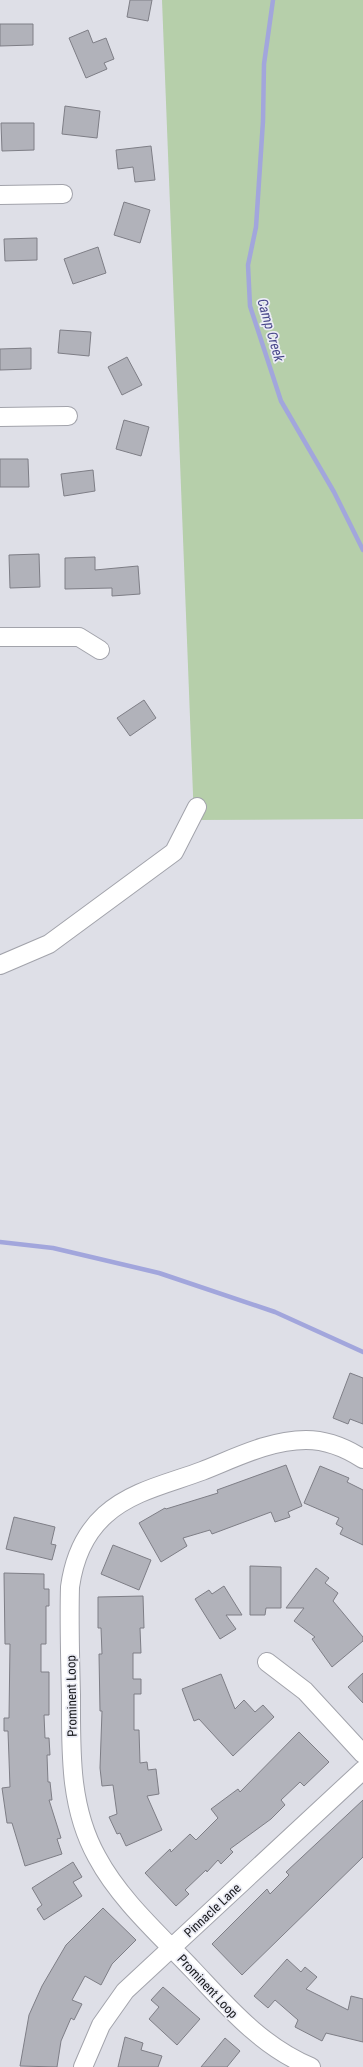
<svg xmlns="http://www.w3.org/2000/svg" width="363" height="2067" font-family="'Roboto Condensed',sans-serif">
<rect width="100%" height="100%" fill="#dedfe7"/>
<path fill="#b6cfaa" d="M162,0H363V819L194,820Z"/>
<g fill="none" stroke-linecap="round" stroke-linejoin="round">
<path stroke="#a2a6dc" stroke-width="4.5" d="M273,0L264,64L263,121L256,227L248,265L250,306L281,401L334,492L363,550
M0,1242L53,1248L159,1273L275,1312L363,1352"/>
</g>
<path fill="#b1b2ba" stroke="#7e7e86" d="M130,0H152L148,21L127,17Z
M0,24H33V45L0,46Z
M88,30L93,43L106,38L114,59L104,63L107,69L86,78L69,38Z
M65,106L100,111L97,138L62,134Z
M1,123H34V150L2,151Z
M151,146L155,180L135,182L133,167L118,169L116,150Z
M124,202L150,210L140,243L114,235Z
M37,238V260L5,261L4,239Z
M98,247L106,273L73,284L64,259Z
M60,330L91,332L89,356L58,353Z
M31,348V369L0,370V349Z
M127,357L142,385L122,395L108,367Z
M124,420L149,427L141,456L116,449Z
M0,459H28L29,487H0Z
M93,470L95,491L64,496L61,474Z
M39,554L40,587L10,588L9,555Z
M95,557V570L138,566L140,594L112,596V588L65,589V558Z
M144,700L156,718L130,736L117,718Z
M350,1373L363,1378V1424L350,1419L348,1424L333,1418Z
M286,1465L302,1506L288,1512L290,1517L275,1522L271,1512L212,1534L210,1530L183,1538L187,1546L161,1562L139,1523L165,1508L166,1509L218,1493L217,1490Z
M320,1466L349,1478L347,1482L363,1490V1545L340,1534L343,1528L336,1524L339,1518L304,1503Z
M14,1517L55,1527L51,1544L56,1545L52,1560L6,1549Z
M113,1545L151,1560L139,1590L101,1574Z
M250,1566L281,1567V1608H266L265,1615H250Z
M316,1568L329,1578L325,1583L338,1593L333,1601L363,1637V1641L332,1667L312,1639L315,1637L294,1621L304,1608H286Z
M4,1573L44,1574V1589H49V1606H46V1644H41V1672H49V1715H44L45,1738H49L50,1755H47L48,1782H50L52,1800H49L61,1838L57,1839L62,1854L25,1866L12,1823H7L2,1788L10,1787L8,1731H4V1718H9L10,1644H5Z
M224,1586L242,1615H226L236,1629L220,1639L195,1599L209,1590L212,1594Z
M143,1596L144,1628H140L141,1653H133V1679H141V1694H134V1730H139L140,1763L147,1762L148,1770L156,1769L159,1794L147,1796L162,1830L126,1846L120,1833L117,1834L109,1817L117,1814L113,1785L102,1786L100,1768L102,1711H100L99,1654H102L101,1628H98V1597Z
M363,1673V1703L348,1687Z
M221,1674L235,1709L244,1700L255,1712L263,1705L274,1717L233,1756L199,1719L194,1721L182,1689Z
M299,1732L329,1762L304,1786L300,1782L281,1800L285,1805L271,1819L230,1849L233,1852L221,1864L218,1860L207,1872L206,1870L185,1890L189,1894L176,1906L145,1873L170,1849L171,1852L190,1834L196,1840L218,1818L211,1809L238,1789L240,1792Z
M363,1800V1857L242,1975L212,1944L267,1889L270,1894L289,1875L286,1872Z
M73,1862L82,1877L73,1882L82,1896L44,1920L37,1909L42,1905L32,1888Z
M103,1908L136,1940L112,1964L101,1985L85,1976L72,2000L82,2004L74,2020L71,2018L61,2041L57,2067L20,2066L29,2015L42,1986L66,1945Z
M287,1959L301,1972L305,1967L317,1977L306,1989L348,2010L351,1996L363,1999V2042L326,2033L322,2041L295,2027L298,2020L275,2000L268,2008L254,1996Z
M163,1987L200,2019L177,2045L149,2019L159,2007L151,2000Z
M125,2037L143,2043L141,2050L162,2056L158,2067H118Z
M225,2038L240,2051L227,2067H201Z"/>
<g fill="none" stroke-linecap="round" stroke-linejoin="round">
<defs>
<path id="minor" d="M0,195L63,194
M0,417L68,416
M0,637H79L100,650
M0,965L49,944L174,852L197,807
M267,1662L305,1691L363,1754
M83,2067L101,2025L125,1991L363,1770
M311,2067C262,2047 228,2007 193,1970C160,1935 120,1900 97,1857C69,1807 71,1751 71,1695C70,1659 69,1623 70,1587C74,1558 84,1534 105,1515C131,1491 170,1483 202,1471C235,1458 270,1440 306,1440C326,1440 346,1448 363,1459"/>
</defs>
<use href="#minor" stroke="#a2a3ab" stroke-width="20"/>
<use href="#minor" stroke="#fff" stroke-width="18"/>
</g>
<g text-anchor="middle" stroke-width="3.5" stroke-linejoin="round" paint-order="stroke">
<g font-size="13" fill="#16171a" stroke="#ebecf5">
<text transform="translate(71 1696) rotate(-91)" y="5">Prominent Loop</text>
<text transform="translate(212 1910) rotate(-43)" y="5">Pinnacle Lane</text>
<text transform="translate(208 1986) rotate(47)" y="5">Prominent Loop</text>
</g>
<g font-size="14" font-style="italic" fill="#49488b" stroke="#ebecf5">
<text transform="translate(271 330) rotate(74)" y="5">Camp Creek</text>
</g>
</g>
</svg>
